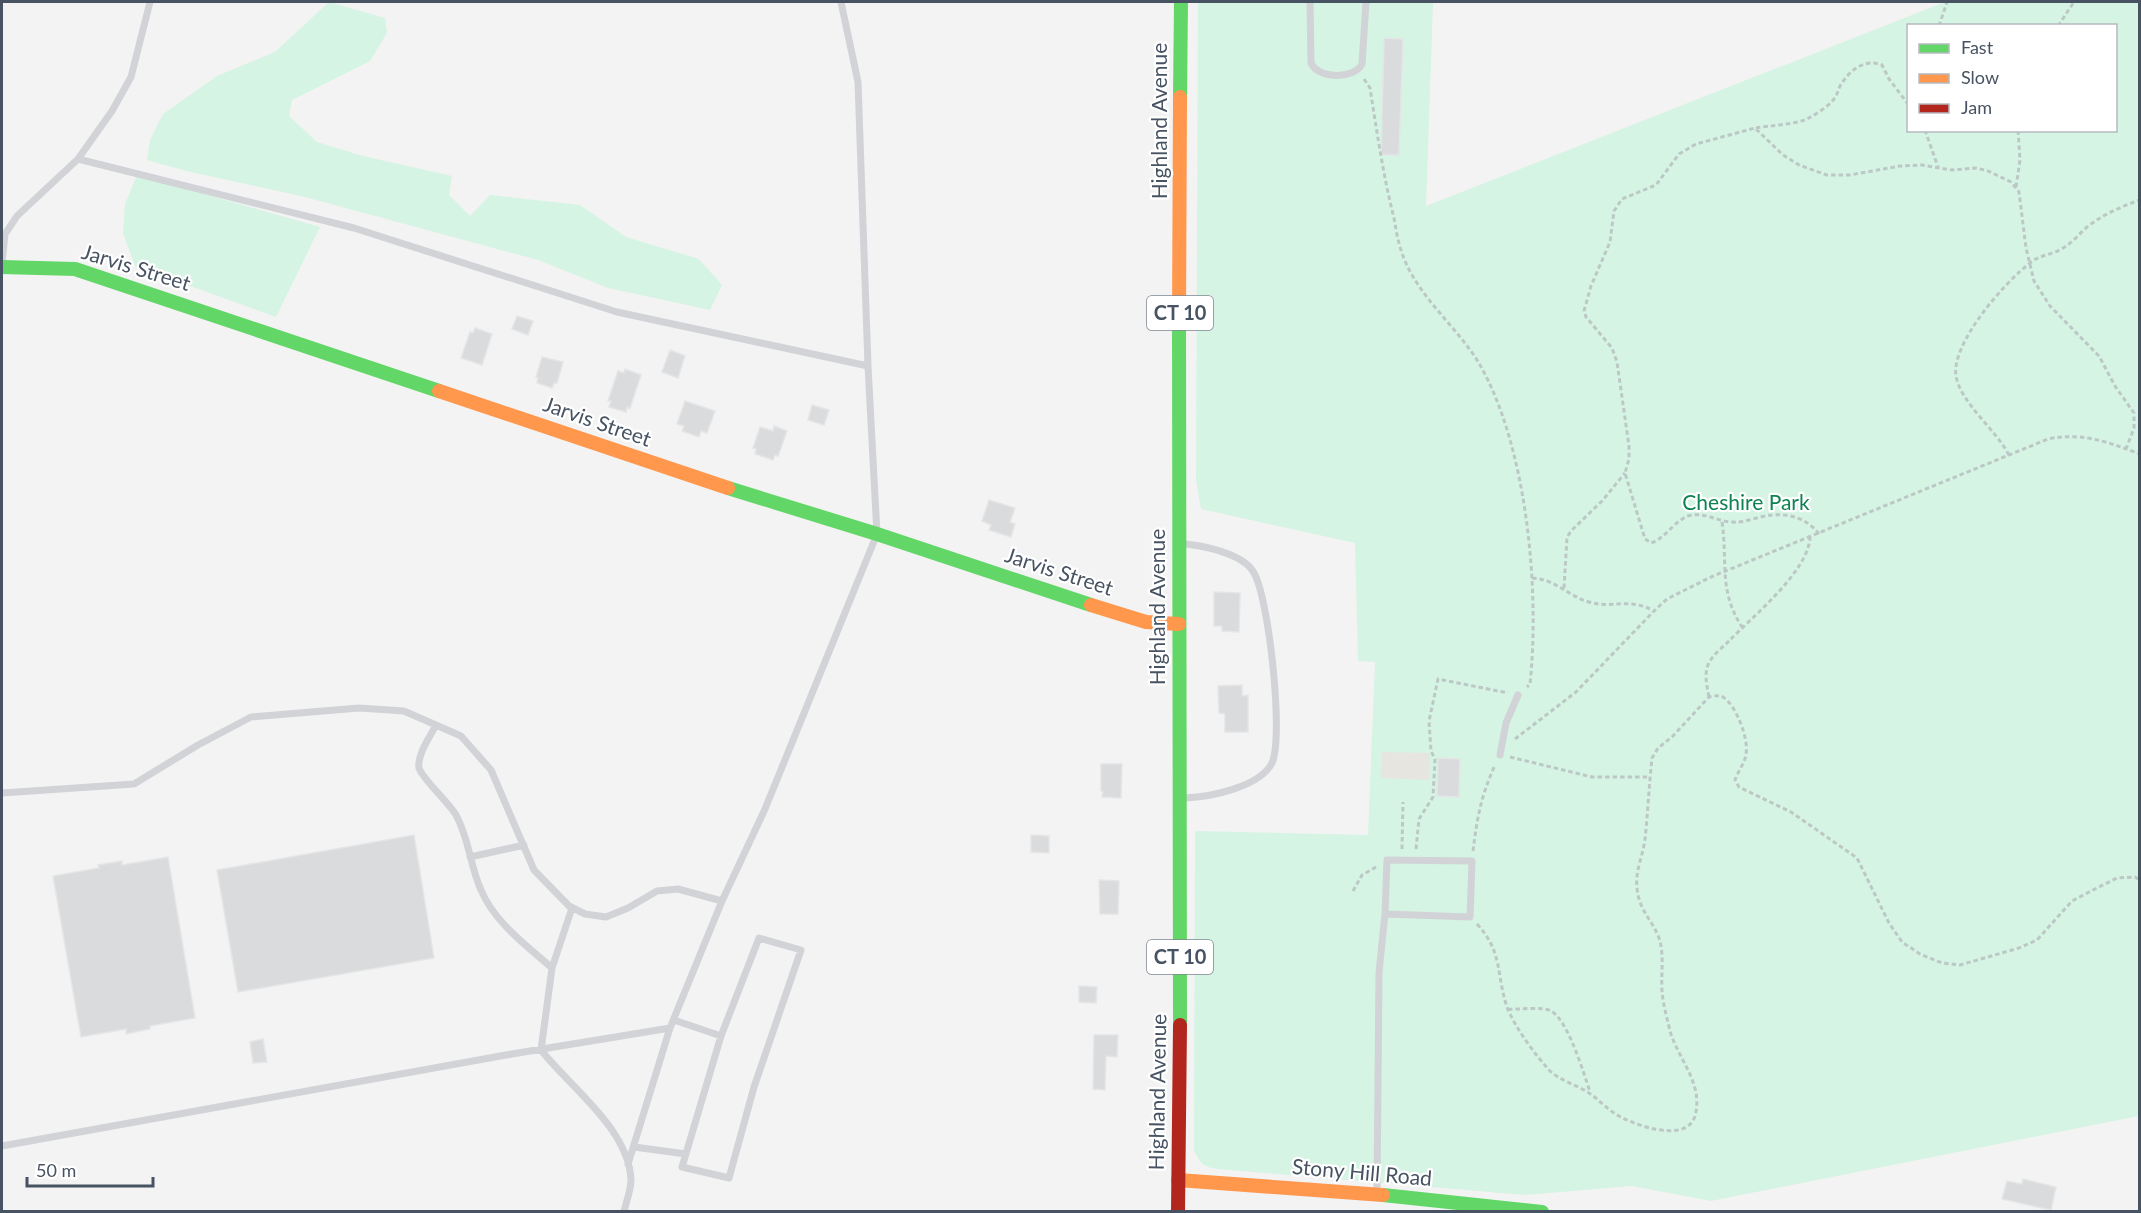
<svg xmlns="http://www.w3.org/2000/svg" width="2141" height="1213" font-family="Lato,sans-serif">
<rect width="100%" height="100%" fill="#f3f3f3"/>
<path fill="#d5f4e4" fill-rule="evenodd" d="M329,2L385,18L387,33L370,61L292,100L289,116L317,142L363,156L452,176L449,195L470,216L490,195L580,205L626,237L699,259L722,285L710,310L608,288L538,260L305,197L186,171L147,160L150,140L163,114L217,76L275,52Z
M1198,2H1433L1426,206L1945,2H2139V1116L1711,1201L1632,1186L1525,1195L1218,1169C1204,1167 1200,1164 1194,1150L1195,831L1368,835L1375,662L1358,661L1355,543L1201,509L1196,480ZM1908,26H2116V130H1908Z
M137,175L320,227L276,317L135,266L123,233L125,204Z"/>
<path fill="#e7e5df" d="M1382,752L1430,753L1429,780L1381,778Z"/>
<path fill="#dadbdd" stroke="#e4e5e6" stroke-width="1.5" d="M1384,38L1403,39L1399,155H1381Z
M517,316L533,321L528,335L512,329Z
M475,328L492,334L482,365L461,358L470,332L473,333Z
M670,350L685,356L678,378L662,372Z
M542,357L563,362L557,383H554L552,388L537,383L538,378L536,377Z
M625,369L641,375L630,408L627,407L626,412L609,407L611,401H608L618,371L624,373Z
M685,401L715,411L707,433L701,431L699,437L682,431L684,426L677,424Z
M812,405L829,410L824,425L808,420Z
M774,426L787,431L778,456L775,455L773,460L755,454L756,449L753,448L760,427L773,431Z
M989,500L1015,508L1010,522L1015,524L1011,537L989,530L991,525L982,521Z
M1214,592L1240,593L1239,632L1222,631V626H1214Z
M1242,685V696L1248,695V732H1225V714L1219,713L1218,686Z
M1438,758L1460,759L1459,797L1437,796Z
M1101,764H1122L1121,798L1102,797L1103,792L1101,791Z
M414,835L434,958L238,992L217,870Z
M1031,835L1049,836V853L1031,852Z
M168,857L195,1018L150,1026V1029L126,1034V1029L81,1037L53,876L99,868L98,865L122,861V865Z
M1099,880L1119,881L1118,914H1100Z
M1079,986L1097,987L1096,1003L1079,1002Z
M1094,1035H1118L1117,1057L1106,1056L1105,1090L1093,1089Z
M263,1039L267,1062L253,1063L250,1042Z
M2023,1179L2056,1187L2051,1210L2002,1199L2007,1181L2022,1184Z"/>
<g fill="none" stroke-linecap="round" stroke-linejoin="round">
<path stroke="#bcc8c6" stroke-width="3" stroke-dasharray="4.5 3" stroke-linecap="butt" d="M1939,26L1947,2
M2058,26L2074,2
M1364,79L1370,88C1377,132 1383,175 1394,218C1396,230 1398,242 1402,253C1417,297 1458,327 1480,365C1527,447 1540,591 1530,684L1527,687
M1756,128C1772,125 1792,125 1807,119C1816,114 1828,107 1834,99C1837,95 1838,91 1840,86C1849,71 1864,58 1882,65L1889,79L1908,104
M1925,130L1938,167
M2016,187L2020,160L2018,130
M2009,455C1996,430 1960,402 1956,376C1951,343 2005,282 2030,263C2039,255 2052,255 2063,248C2072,243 2079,234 2087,227C2104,214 2120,207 2140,200
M1722,522C1728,562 1718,590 1742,627
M1819,534C1806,517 1786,512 1765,516C1754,518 1744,523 1733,522C1718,522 1703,511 1688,516C1673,522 1666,538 1651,543L1645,539L1625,473L1629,459V446L1617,362L1612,348L1586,317L1584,311L1591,286L1610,242L1614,211L1622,199L1656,185L1679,154L1696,144L1755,128L1783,155L1799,165L1827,175H1850L1900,166L1922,165L1952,170L1976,168L1988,171L2011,182L2019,192L2026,248L2034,281L2050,306L2099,356L2115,386L2134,413V428L2126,449
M1532,578C1555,579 1568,596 1589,602C1612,609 1629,597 1654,611
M1564,588L1567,537L1572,530L1602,501L1625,473
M1709,697C1707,686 1704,675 1708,665C1712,655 1722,648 1729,641C1752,617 1809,571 1810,537
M1515,739L1576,692L1654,611L1667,599L1711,577L2048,439C2082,432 2108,442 2140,454
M1510,757L1592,777H1650
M1402,849L1403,802
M1416,849L1419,819L1433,797L1435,759L1431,751L1429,721L1438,679L1508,693
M1473,851C1477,818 1481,796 1495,765
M1353,891L1362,875L1376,867
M1477,924C1503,952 1496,974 1507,1007C1514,1026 1536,1056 1550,1071C1561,1081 1577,1085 1589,1093C1598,1099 1605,1107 1614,1113C1630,1124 1686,1145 1695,1116C1704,1084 1678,1059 1670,1031C1667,1018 1663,1004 1662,991C1661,975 1664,957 1660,941C1654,921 1639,912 1637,888C1635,871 1643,856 1645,839C1648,812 1649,785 1652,758L1658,748L1672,737L1709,697C1714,696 1718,695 1723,697C1736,705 1749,739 1746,754C1745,763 1738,771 1735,780L1739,787L1791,812L1857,858L1889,923L1902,942L1920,954L1942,963L1960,965L2019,948L2037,940L2072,901L2091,891L2117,878L2135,877L2140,880
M1508,1009C1518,1010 1543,1006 1551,1011C1568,1020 1584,1074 1590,1092"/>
<path stroke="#d1d3d7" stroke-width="7" d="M1310,2L1311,63C1318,79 1354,80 1362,64L1366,2
M78,159L354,228L617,312L868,366
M2,264L5,234L17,216L78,159L112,111L131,77L150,2
M1185,544C1205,546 1244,554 1254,573C1269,599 1284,737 1272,763C1260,787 1210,797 1185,798
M436,725C430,737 417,754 419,768C421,777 449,803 456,815C469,838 470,866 481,890C495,923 526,945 552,968
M1500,755L1506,723L1518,695
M2,793L134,784L198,745L251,717L359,708L404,711L461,736L491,770L534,870L569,906L585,914L606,917L628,908L657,891L678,889L722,901
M470,857L524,845
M572,908L552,968L541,1050C570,1087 629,1129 631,1180C631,1190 626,1202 624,1212
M674,1020L721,1036L759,938L801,950L754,1087L729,1178L682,1167L721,1036
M2,1146L506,1055L670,1028L722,901L765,809L877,534L868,366L858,82L841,2
M634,1147L686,1154
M628,1164L670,1028
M1377,1192L1379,972L1385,914L1387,860L1472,861L1470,917L1385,914"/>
<path stroke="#63d668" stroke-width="14" d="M1180,97L1181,2
M2,267L75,269L439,391
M1179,321L1180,1025
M728,488L877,534L1091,605
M1383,1195L1542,1212"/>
<path stroke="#ff974d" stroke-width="14" d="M1179,321L1180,97
M439,391L728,488
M1091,605L1146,622L1179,624
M1178,1180L1383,1195"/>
<path stroke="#b3261e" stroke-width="14" d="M1178,1212L1180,1025"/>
</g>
<g text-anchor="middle" stroke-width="4.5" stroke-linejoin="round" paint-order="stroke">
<g fill="#fff" stroke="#7e8791" stroke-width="1.5">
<rect x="1147" y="296" width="66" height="34" rx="4.5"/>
<rect x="1147" y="940" width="66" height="34" rx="4.5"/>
</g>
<g font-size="20" font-weight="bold" fill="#475362">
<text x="1180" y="320">CT 10</text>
<text x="1180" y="964">CT 10</text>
</g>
<g font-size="21" fill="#475362" stroke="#fff">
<text transform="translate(1160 121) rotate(-90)" y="7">Highland Avenue</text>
<text transform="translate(136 268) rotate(17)" y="7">Jarvis Street</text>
<text transform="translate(597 422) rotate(19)" y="7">Jarvis Street</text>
<text transform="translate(1059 572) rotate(18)" y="7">Jarvis Street</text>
<text transform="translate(1158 607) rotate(-90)" y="7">Highland Avenue</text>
<text transform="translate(1158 1092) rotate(-89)" y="7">Highland Avenue</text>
<text transform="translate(1362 1173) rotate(5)" y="7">Stony Hill Road</text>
</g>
<g font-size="21" fill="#0d8253" stroke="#fff">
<text x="1746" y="510">Cheshire Park</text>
</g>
</g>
<rect width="2141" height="1213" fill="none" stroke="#475362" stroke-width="6"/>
<rect x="1907" y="24" width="210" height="108" fill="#ffffff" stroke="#b5bac0" stroke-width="1.5"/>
<rect x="1919" y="44" width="30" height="9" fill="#63d668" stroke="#b5bac0" stroke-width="1.5"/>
<text x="1961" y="54" font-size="18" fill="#475362">Fast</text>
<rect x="1919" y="74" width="30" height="9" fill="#ff974d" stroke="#b5bac0" stroke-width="1.5"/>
<text x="1961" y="84" font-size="18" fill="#475362">Slow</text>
<rect x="1919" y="104" width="30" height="9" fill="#b3261e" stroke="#b5bac0" stroke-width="1.5"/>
<text x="1961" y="114" font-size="18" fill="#475362">Jam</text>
<path d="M27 1177v9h126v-9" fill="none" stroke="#475362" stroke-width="3"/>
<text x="36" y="1177" font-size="18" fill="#475362" stroke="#ffffff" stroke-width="4.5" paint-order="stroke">50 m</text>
</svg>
